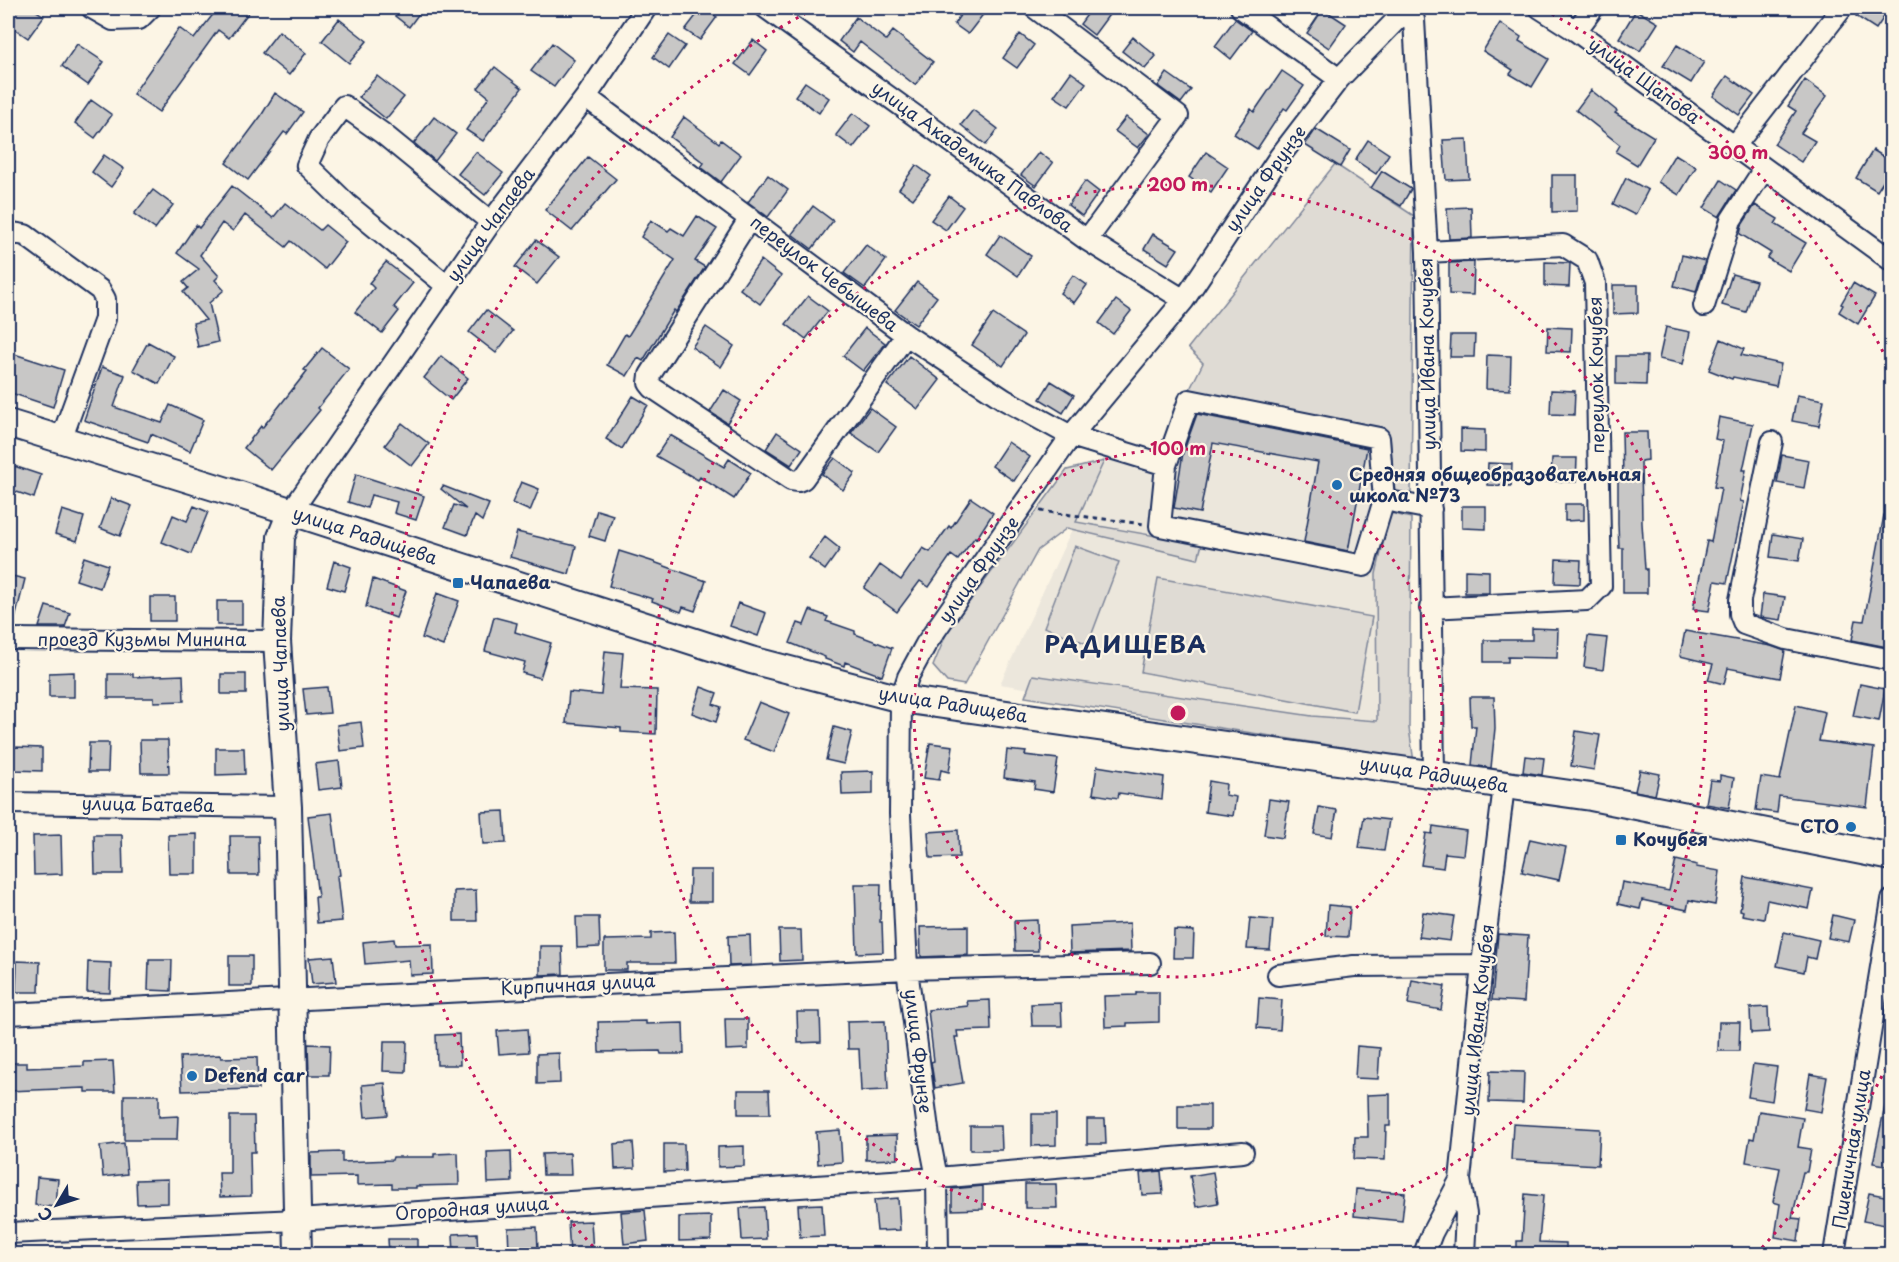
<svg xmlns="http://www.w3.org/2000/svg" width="1899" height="1262" font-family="'Playpen Sans',sans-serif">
<rect width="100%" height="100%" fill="#fcf5e5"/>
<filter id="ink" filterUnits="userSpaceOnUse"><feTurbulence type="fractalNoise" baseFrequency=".0167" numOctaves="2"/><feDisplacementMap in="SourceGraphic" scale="12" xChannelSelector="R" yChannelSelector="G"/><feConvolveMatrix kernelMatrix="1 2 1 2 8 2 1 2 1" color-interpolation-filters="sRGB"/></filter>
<g filter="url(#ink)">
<path fill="#ece7dc" d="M1335,164L1414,216L1409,728L1403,749L1000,684L1113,441L1158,455L1203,363L1188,348Z"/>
<path fill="#dfdbd4" stroke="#7d8599" stroke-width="1.5" d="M1335,164L1414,216L1411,498L1395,493L1390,436L1190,389L1203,363L1188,348Z
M1104,461L1076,522L1202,544L1198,559L1067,528L1038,550L964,685L947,682L933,666L947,632L1067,470Z
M1390,513L1411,518L1409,728L1414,762L1360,750L1025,697L1033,675L1312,716L1377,721L1376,574Z
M1075,546L1119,562L1088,644L1044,627Z
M1158,578L1372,617L1355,712L1141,672Z"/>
<path fill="#c8c7c6" stroke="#1b2f5e" stroke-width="1.5" d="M8,8H32L44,16L28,38L8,24Z
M218,8H252L229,38L218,30L159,112L133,94L179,28L194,39Z
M401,8H423L409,27L395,16Z
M702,8H704L717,17L700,40L685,30Z
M965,8H988L968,34L954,24Z
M1092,8H1114L1094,35L1080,24Z
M1862,8H1890L1876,29L1856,16Z
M1323,9L1346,24L1329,48L1307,33Z
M1636,10L1658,23L1640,51L1619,38Z
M856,17L886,40L893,31L933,62L915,85L860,42L853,52L839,41Z
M339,19L367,41L349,63L322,41Z
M1235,19L1252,31L1231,59L1215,46Z
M1500,23L1521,37L1519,41L1549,59L1532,87L1510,74L1513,70L1483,51Z
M279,31L306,53L289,75L262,53Z
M1020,34L1034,45L1017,68L1003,58Z
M669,35L685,46L669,69L653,57Z
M1133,37L1156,56L1145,69L1122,51Z
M753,40L767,51L750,75L735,64Z
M552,43L574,60L554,87L531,71Z
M77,44L104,62L88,85L62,66Z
M1677,45L1704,62L1691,83L1663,66Z
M495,67L522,88L483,141L466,130L489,97L478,88Z
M1282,71L1304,86L1287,110L1284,108L1257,149L1234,134L1251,109L1254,112Z
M1071,72L1086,83L1069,106L1054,96Z
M1167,73L1191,90L1181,103L1158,86Z
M377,76L404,97L386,119L359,97Z
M1727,76L1754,95L1739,115L1713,96Z
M1805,80L1827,96L1801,133L1815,141L1801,162L1774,144L1796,111L1788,106Z
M805,82L829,98L819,113L795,96Z
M1591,90L1617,111L1615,113L1654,137L1637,165L1616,152L1620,145L1576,110Z
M275,93L303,112L287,134L284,132L248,180L226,163L261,116Z
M91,100L112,115L95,138L75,123Z
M973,110L998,129L986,145L961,125Z
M853,113L870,126L853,148L836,135Z
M434,117L456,134L435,161L414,143Z
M684,117L719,143L721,140L741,155L721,182L701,167L704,163L670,137Z
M1126,117L1149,134L1138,148L1115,131Z
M1316,129L1350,150L1340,167L1305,145Z
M1467,139L1469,179L1446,180L1443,140Z
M1368,140L1389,154L1376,174L1355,160Z
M1873,150L1892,162V168L1877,191L1856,178Z
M476,152L503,173L485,195L458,174Z
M1039,152L1053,163L1036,186L1021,175Z
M1206,152L1228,167L1211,192L1189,177Z
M1675,154L1696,167L1679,195L1658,182Z
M104,155L124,169L111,187L92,172Z
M588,157L616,179L572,231L545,210Z
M916,165L931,176L913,199L899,189Z
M1382,171L1411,189L1401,206L1371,188Z
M768,175L788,190L768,217L748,202Z
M1552,175H1577V211L1552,212Z
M1626,178L1648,190L1635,215L1613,204Z
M1721,180L1736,190L1719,217L1704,208Z
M1085,181L1099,192L1082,216L1068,205Z
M232,186L273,218L285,203L320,230L325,225L346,242L325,269L291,241L286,247L245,215L233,231L222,223L200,255L219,276L215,280L224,290L209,303L218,342L198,347L193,323L206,320L183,292L188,288L183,282L199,269L177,253L196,225L199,228Z
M153,190L173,205L155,229L134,214Z
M949,196L963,207L946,230L931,220Z
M1755,205L1778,219L1775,224L1806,243L1789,271L1767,258L1771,253L1740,234L1742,225Z
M813,206L833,221L812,249L792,234Z
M1471,207L1472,238L1449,239L1447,208Z
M697,216L717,229L695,261L705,267L676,312L674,310L643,361L638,358L627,376L607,365L625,334L628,336L675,260L641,237L651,220L668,231L671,228L684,236Z
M1153,234L1178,249L1168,264L1144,249Z
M1000,235L1031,256L1018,276L987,254Z
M536,240L559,257L537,284L515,267Z
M866,245L886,260L865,288L844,273Z
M1682,255L1705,261L1696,292L1674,286Z
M761,260L781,276L760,304L740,289Z
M386,262L413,283L394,307L399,311L382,333L355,312L374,288L369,283Z
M1474,262L1473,295L1449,294V263Z
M1545,262L1570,263L1569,287L1545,286Z
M1732,274L1756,281L1746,312L1722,305Z
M1073,275L1087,285L1074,303L1060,293Z
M917,282L937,297L916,325L895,310Z
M1853,283L1875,296L1858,324L1839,312L1843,305L1841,304Z
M1613,285H1638V313L1613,314Z
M808,296L828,311L806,339L786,324Z
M1116,300L1131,311L1113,334L1099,323Z
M486,310L513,331L496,353L469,332Z
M993,314L1024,335L1003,366L972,345Z
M706,327L734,346L721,367L692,347Z
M1548,327L1572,328L1571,352L1547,351Z
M1666,327L1690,332L1683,364L1659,359Z
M865,328L885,343L863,371L843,356Z
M1451,335H1475L1474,357H1450Z
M1721,339L1744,349L1741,355L1781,364L1776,386L1733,377L1732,379L1709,370Z
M148,342L174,356L159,384L133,370Z
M322,348L349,369L318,408L320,410L271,470L244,448L261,426L262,428L307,371L304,370Z
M8,352L64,370L53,407L8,392Z
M1487,355L1511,356L1510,390L1486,389Z
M441,356L468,378L451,400L424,378Z
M909,356L940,380L918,409L887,385Z
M1616,356H1647L1646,385L1616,384Z
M102,367L125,375L114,407L162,423L170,405L203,420L190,451L151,434L148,442L84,420Z
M1051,381L1074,395L1063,413L1040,399Z
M724,390L741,401L727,423L710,412Z
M1551,390L1575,391L1574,415L1550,414Z
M1797,395L1824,400L1819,426L1792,421Z
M633,396L648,405L622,449L606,439Z
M870,408L896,427L878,452L851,433Z
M1197,414L1367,448L1348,551L1304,542L1318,462L1213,443L1200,513L1174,508L1183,453Z
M1719,417L1753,424L1743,470H1746L1740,501L1744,502L1727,583L1715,581L1709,611L1693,609L1707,541L1711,542L1721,488L1714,487L1723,441L1715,439Z
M402,423L429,444L412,466L385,445Z
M1461,429L1485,430V452L1461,451Z
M777,432L802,449L791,465L766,449Z
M1622,432H1647L1648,460L1641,461L1642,523L1645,569H1647V593H1623V548H1619L1618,524V479H1623Z
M670,435L724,467L729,459L751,473L734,499L700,477L698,480L656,456Z
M1008,442L1030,457L1014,481L992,466Z
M1782,455L1809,460L1804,488L1777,483Z
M835,458L855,473L843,490L822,474Z
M1552,458H1577L1576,482L1551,481Z
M1488,463L1512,464L1511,486L1487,485Z
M8,464L41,475L34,498L8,489Z
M356,474L424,496L416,520L394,513L397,502L371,495L367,508L348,502Z
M521,482L539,489L530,511L512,503Z
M443,486L489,504L482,521L475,516L467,535L445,527L454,505L466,509L441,489Z
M111,498L132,506L120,536L100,528Z
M971,498L993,513L977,538L975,537L958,560L951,555L929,587L920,581L897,612L864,588L880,565L901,580L923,548L930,552L949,526L951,528Z
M1565,504H1584V520L1565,521Z
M194,506L208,512L191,554L162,542L173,515L187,521Z
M1462,506H1486V529L1462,528Z
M62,510L84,517L77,541L55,534Z
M597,510L613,515L605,541L589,536Z
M1884,515L1892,516V648L1852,640L1856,620L1864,621Z
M517,532L576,546L569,574L510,557Z
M1773,534L1803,539L1799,561L1770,557Z
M825,537L840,549L825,570L809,558Z
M619,551L651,561L706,581L695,611L683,607L681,612L652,601L653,599L609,586Z
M84,557L108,565L100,588L76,580Z
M1556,559L1581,560L1580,584L1555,583Z
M334,561L351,567L344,591L327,586Z
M1465,570L1489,571V593H1465Z
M8,575L25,579L13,627H8Z
M373,579L406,591L396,618L366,607Z
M437,593L459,601L443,646L422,638Z
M1763,594L1785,597L1781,620L1760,617Z
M150,597H175V621H150Z
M217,601H242V625H217Z
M738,603L766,613L758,636L730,626Z
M46,606L70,613L65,627H39Z
M810,610L828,617L826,621L855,631V634L892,648L882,676L845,662L844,666L825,659V657L790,643L798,623L804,625Z
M494,617L517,623L515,632L551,643L540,678L522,673L525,662L485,651Z
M1532,628L1558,629L1557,658L1508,657V662H1484V640H1532Z
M1685,631L1771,646L1785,651L1780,678L1728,668L1724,684L1708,680L1713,664L1680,656Z
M1588,636L1607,638L1603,670L1584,667Z
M605,651L623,653L620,689L657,690L656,734L621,732V728L566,723L569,692L601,695Z
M74,672V697H49V673Z
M108,674H133V677L183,675L184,701L154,702V698H108Z
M221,674H246V694H221Z
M1860,684L1885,689L1879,721L1853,716Z
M327,687L330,713L306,715L303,689Z
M701,687L717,693L713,704L721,707L716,722L692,713Z
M1470,697H1494L1495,728L1491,768L1472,765L1476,726H1471Z
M759,702L789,714L774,752L743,740Z
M1796,705L1825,712L1819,741L1874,748L1867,807L1779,796L1777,813L1756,810L1761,777L1780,780Z
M361,722L364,748L340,751L337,725Z
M834,727L852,732L844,764L826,760Z
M1576,731L1600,735L1594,770L1571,766Z
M140,740H168L169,773H141Z
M89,743H109L108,772H88Z
M930,743L953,746L949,772L941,770L939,780L924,778Z
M14,747L42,748V771L14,770Z
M216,748H244L245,774L216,775Z
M1007,750L1026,752L1025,755L1058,759L1053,792L1034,789L1035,782L1004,778Z
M1525,756L1544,758L1542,775L1523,772Z
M339,761L342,787L318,790L315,764Z
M1097,766L1164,777L1162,799L1119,793L1118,798L1093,794Z
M1640,770L1660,774L1655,795L1635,791Z
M873,771V794L842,795L841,772Z
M1720,775L1734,778L1729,808L1706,804L1710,780L1720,781Z
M1209,781L1226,784L1225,795L1236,797L1233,816L1205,812Z
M1269,799L1289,802L1283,838L1264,835Z
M1319,807L1337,810L1332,837L1314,834Z
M504,811L506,843L483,844L481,812Z
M332,813L340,875L337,876L342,921L317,923L315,897H318L308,816Z
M1364,817L1389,820L1384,851L1359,848Z
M1433,826L1466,831L1463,855L1445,853L1443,868L1421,865L1426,833L1432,834Z
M958,830L959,857L930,858L928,832Z
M197,834V874H169L168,835Z
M61,835L62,874L34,875L33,836Z
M94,835H122L123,874H95Z
M230,836H258L259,875H231Z
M1530,839L1566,847L1559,880L1522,872Z
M1676,860L1697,865L1696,867L1720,871L1715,905L1689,900L1687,910L1642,900L1640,909L1618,904L1622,882L1669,891Z
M690,870H712V902H689Z
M1745,877L1813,890L1809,909L1767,900L1764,919L1742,915L1743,911L1740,910Z
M855,884H881L880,922H882L883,952L857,953Z
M476,890L477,921H454V891Z
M1328,905L1350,907L1348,937L1326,936Z
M1423,912L1454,916L1450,941L1419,937Z
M1833,915L1854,920L1849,942L1828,938Z
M576,917H599L600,947L577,948Z
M1250,918L1273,920L1270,950L1247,949Z
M1037,920L1038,951H1015L1014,921Z
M1130,923L1131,951L1070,953L1069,926Z
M968,926V955L921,957L920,927Z
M779,930H801L802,960L780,961Z
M1174,930L1194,931L1193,958H1173Z
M674,932L675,963H627V970H604V940L651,939V933Z
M1784,932L1819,940L1815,959L1807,957L1804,972L1777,966Z
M1498,934L1528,936L1524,1002L1492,1000Z
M750,935L751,965L729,966L728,936Z
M394,939L395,945L432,944L433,974L410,975L409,960L365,964L363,942Z
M540,946H562L563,974L540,975Z
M229,956H252V986H229Z
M333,956L336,982L312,984L309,958Z
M149,960H172L171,991L148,990Z
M17,961L40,962L39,992H16Z
M88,962L111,963L110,993L87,992Z
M1412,980L1445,986L1441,1010L1408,1004Z
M1136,992H1159V1022L1127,1023V1026L1105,1027L1104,996L1136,995Z
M1259,998L1282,1000L1280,1030L1257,1028Z
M990,1000L991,1030L957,1031L958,1037H955L963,1083L935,1088L931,1062L934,1061L928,1010L968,1006L967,1001Z
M1061,1003L1062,1026H1032L1031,1004Z
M1768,1007L1769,1032L1751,1033L1750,1008Z
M797,1012H820L821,1042L798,1043Z
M725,1019H748V1049L726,1050Z
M646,1021V1024L683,1023L684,1054H661L660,1051L599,1052L598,1022Z
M885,1021L888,1090L861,1091L859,1049H848L847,1022Z
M1719,1022H1740L1739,1051H1718Z
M527,1029L529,1052L499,1054L497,1031Z
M459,1034L460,1065H437L436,1035Z
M384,1041H407L406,1072L383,1071Z
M308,1044L330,1045L329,1075H309Z
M1357,1046L1380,1048L1378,1079L1355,1078Z
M559,1053L560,1083L537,1084V1054Z
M220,1055L221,1058L257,1057L258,1089L182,1091L180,1057Z
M113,1061L115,1092H85V1088L8,1091V1063H27V1068L84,1066V1062Z
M1753,1064L1777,1067L1772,1101L1748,1097Z
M1490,1071L1524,1072L1523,1103L1489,1102Z
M1810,1074L1827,1077L1821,1112L1804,1109Z
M385,1083L388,1115L365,1117L362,1085Z
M738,1090H769L770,1114H738Z
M1390,1094V1126H1386L1385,1160L1354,1159L1355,1137H1368L1367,1095Z
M124,1095H159V1117L178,1116L177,1140H124Z
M1178,1105H1210V1129H1178Z
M1885,1106L1892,1107V1166L1873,1163Z
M1759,1111L1803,1118L1798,1147L1811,1149L1807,1172H1803L1792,1218L1801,1219L1798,1241L1775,1237L1780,1204L1773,1202L1780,1168L1746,1162L1750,1138L1754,1139Z
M1032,1114H1056V1145L1032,1146Z
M230,1116H254L255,1152H250L251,1196L220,1197L219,1173H230Z
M1087,1119H1105L1106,1144H1087Z
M1513,1124L1600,1129L1598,1165L1511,1160Z
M970,1126H1001L1002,1150H970Z
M840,1130L842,1162L818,1164L816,1132Z
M897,1135L898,1159L866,1160V1136Z
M633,1142L635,1168L615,1169L614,1144Z
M124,1143L127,1174L103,1177L100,1146Z
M664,1144H684L685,1171L664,1172Z
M744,1146V1166L718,1167V1147Z
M511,1151L512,1182L488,1183L487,1152Z
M342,1152V1162L392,1160L393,1157H434V1154L458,1153L459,1185L416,1186V1188H392V1184L357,1185V1176L311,1177V1153Z
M570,1153L571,1175H543L542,1154Z
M1161,1171L1163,1194L1142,1195L1140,1173Z
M1213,1172L1218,1203L1196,1207L1190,1176Z
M37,1177L58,1179L56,1207L35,1205Z
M168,1179V1203L137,1204L136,1180Z
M1025,1184H1056L1057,1208H1025Z
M983,1186V1209L952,1210V1189Z
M1356,1189L1405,1193L1402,1221L1354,1216Z
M1869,1193L1890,1197L1885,1225L1863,1221Z
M1525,1194L1543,1196L1539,1242L1566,1243V1254H1517V1241H1522Z
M898,1198L900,1230L877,1231L874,1200Z
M822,1204L824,1236L800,1237L798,1205Z
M764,1207L766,1239L742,1240L740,1208Z
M645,1210L648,1241L624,1244L621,1212Z
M711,1216V1240L679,1241V1217Z
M591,1221L593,1252L570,1254L568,1222Z
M537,1227L538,1249L509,1250L508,1228Z
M477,1233L478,1254H454L453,1234Z
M388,1239H417V1254H389Z"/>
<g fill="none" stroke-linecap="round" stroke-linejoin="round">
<defs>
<path id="minor" d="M92,8L113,20L139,19L150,8
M766,8L1087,240L1184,300
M1035,8L1178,116L1087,240
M1241,8L1339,79
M1410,8L1414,20L1427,252L1434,774
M1540,8L1576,31L1892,261
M1576,31L1593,8
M586,97L906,335L1005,400L1071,436L1166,465
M1734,147L1842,8
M750,218L650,375L649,383L653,388L791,480L798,481L803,479L906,335
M8,235L13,233L25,235L100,290L105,299V319L61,440
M1427,252L1563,245L1587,260L1595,283L1601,586L1587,600L1430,608
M447,286L347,204L307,165L319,139L344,106L382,133L491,222
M1704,306L1731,220L1764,169
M1772,442L1740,600V614L1744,624L1786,639L1892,660
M1384,500L1379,438L1189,400L1166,465L1160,526L1364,566L1384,500L1431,509
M291,512L491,222L586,97L646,8
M8,639L277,641
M8,803L288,807
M1278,975L1354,966L1482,965
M8,1014L907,969L1150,963
M8,1233L297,1220L937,1178L1243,1152
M938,1254L937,1178L929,1137L907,969L900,814L901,699L908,677L926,644L1071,436L1184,300L1280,156L1339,79L1408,8
M1424,1254L1432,1233L1460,1180
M1464,1254L1466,1214L1460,1180L1482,965L1504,786
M1834,1254L1892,900"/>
<path id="major" d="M8,423L240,495L751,660L901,699L1591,797L1892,857
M291,512L281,537L277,641L288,807L298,1254"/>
</defs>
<use href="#minor" stroke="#1b2f5e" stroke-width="24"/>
<use href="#major" stroke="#1b2f5e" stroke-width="30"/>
<path stroke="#1b2f5e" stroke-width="3" stroke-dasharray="4.5 4.5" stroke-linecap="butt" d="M1040,511L1144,524"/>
<use href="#minor" stroke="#fcf5e5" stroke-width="20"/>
<use href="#major" stroke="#fcf5e5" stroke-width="26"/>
</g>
</g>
<g fill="none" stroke="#c2185b" stroke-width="3" stroke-dasharray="3 6">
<circle cx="1178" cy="713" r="264"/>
<circle cx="1178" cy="713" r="528"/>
<path d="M1890 1060A792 792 0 0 1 1757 1253M599 1253A792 792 0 0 1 812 10M1544 10A792 792 0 0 1 1890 366"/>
</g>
<g fill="#1f6fb2" stroke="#fcf5e5" stroke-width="2">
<circle cx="1337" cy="485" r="6"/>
<rect x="452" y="577" width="12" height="12" rx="3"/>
<circle cx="1851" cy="827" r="6"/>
<rect x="1615" y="834" width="12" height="12" rx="3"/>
<circle cx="192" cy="1076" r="6"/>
</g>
<g text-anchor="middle" stroke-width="4.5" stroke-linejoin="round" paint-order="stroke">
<g font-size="18" fill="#1b2f5e" stroke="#fcf5e5">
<text transform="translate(1644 81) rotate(36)" y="6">улица Щапова</text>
<text transform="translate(972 157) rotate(36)" y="6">улица Академика Павлова</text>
<text transform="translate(1266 179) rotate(-55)" y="6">улица Фрунзе</text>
<text transform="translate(491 225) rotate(-54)" y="6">улица Чапаева</text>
<text transform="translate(824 274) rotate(37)" y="6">переулок Чебышева</text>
<text transform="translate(1428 354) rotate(-91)" y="6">улица Ивана Кочубея</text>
<text transform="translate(1597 375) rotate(-91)" y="6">переулок Кочубея</text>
<text transform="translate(365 536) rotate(18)" y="6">улица Радищева</text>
<text transform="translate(979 570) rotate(-55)" y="6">улица Фрунзе</text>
<text x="142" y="646">проезд Кузьмы Минина</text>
<text transform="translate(281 664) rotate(-92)" y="6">улица Чапаева</text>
<text transform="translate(953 705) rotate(9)" y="6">улица Радищева</text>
<text transform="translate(1434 775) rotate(9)" y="6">улица Радищева</text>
<text transform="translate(148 805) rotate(1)" y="6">улица Батаева</text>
<text transform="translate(578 985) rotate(-3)" y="6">Кирпичная улица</text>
<text transform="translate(1478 1020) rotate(-84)" y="6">улица Ивана Кочубея</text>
<text transform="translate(918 1051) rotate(83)" y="6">улица Фрунзе</text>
<text transform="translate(1852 1149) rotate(-81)" y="6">Пшеничная улица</text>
<text transform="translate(472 1209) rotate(-4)" y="6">Огородная улица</text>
</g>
<g font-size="18" font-weight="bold" fill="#1b2f5e" stroke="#fcf5e5" text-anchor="start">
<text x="1349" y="481">Средняя общеобразовательная<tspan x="1349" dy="21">школа №73</tspan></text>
<text x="470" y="589">Чапаева</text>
<text x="1839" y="833" text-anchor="end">СТО</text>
<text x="1633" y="846">Кочубея</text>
<text x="204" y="1082">Defend car</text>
</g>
<g font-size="24" font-weight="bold" letter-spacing="1.5" fill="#1b2f5e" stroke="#fcf5e5">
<text x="1126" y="653">РАДИЩЕВА</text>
</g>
</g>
<circle cx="1178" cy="713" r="9" fill="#c2185b" stroke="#fcf5e5" stroke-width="3"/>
<g font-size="18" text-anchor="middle" font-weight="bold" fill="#c2185b" stroke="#fcf5e5" stroke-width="4.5" stroke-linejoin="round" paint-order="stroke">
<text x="1738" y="159">300 m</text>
<text x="1178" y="191">200 m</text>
<text x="1178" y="455">100 m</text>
</g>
<rect width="1899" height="1262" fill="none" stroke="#fcf5e5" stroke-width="30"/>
<rect x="15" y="15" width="1869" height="1232" fill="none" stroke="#1b2f5e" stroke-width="2" filter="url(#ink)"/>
<g transform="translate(57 1205) rotate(231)" stroke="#fcf5e5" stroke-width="4.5" paint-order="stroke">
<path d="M0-4.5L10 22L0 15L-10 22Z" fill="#1b2f5e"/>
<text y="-9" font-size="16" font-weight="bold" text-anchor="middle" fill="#1b2f5e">С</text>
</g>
</svg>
